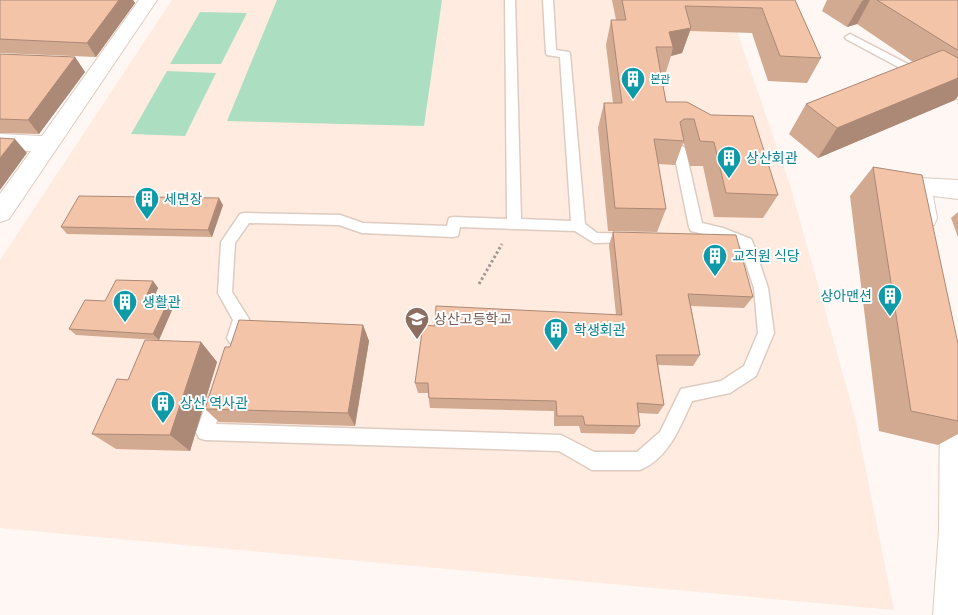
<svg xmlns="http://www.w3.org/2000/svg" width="958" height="615" font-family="'PT Serif','Noto Sans KR',serif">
<rect width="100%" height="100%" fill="#fef7f3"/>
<path fill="#ffebdf" d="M172,0H726L790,185L856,421L894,610L0,528V260Z"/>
<path fill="#acdfc2" d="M277,0H442L424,126L227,121Z
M200,12L247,13L221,64H170Z
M167,71L216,73L185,136L131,134Z"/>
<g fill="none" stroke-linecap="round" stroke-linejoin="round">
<defs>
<path id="service" d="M505,0H515L521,219L571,221L560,57L547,55L546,53L543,0H553L556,50L569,52L570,54L585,224L597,233L635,234L637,238L635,242L594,243L575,231L460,227L458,236L453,237L362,233L339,225L249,223L235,243L232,292L249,319L240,343L235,345L230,343L227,338L233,320L218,293L221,242L240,214L245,213L340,215L363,223L447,226L449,218L454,217L507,219Z
M850,34L958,90V99L846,39L845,37Z
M679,144L685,148L702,223L723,228L751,239L753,243L768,288L774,333L756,376L730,393L692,401C680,427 669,458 640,470H592L559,451L205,440L199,438L196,432L209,396L211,391L217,388L223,391L225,396L216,424L561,435L594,452H637L660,432L681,389L721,381L744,366L758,333L754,288L740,246L716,237L691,231L689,227L673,148Z"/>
<path id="minor" d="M139,0H157L9,219L0,222V194L31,151L0,150V134L42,136Z
M919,178L958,180V199L933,196L937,218L934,225L925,227L916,225C910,214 904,192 911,181Z
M955,384L958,385V615H933L939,531L940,398L944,388Z"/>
</defs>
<use href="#service" stroke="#ddccc2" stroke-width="3"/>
<use href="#minor" stroke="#ddccc2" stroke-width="2"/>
<path stroke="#9f9995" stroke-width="3" stroke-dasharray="2.5 2.5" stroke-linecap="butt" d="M479,284L502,244"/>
<use href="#service" fill="#fff" fill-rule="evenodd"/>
<use href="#minor" fill="#fff" fill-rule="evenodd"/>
</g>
<path fill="#d2a991" d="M0,0H133L135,3L96,57L0,53Z
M612,0H795L821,58L807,83L768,81L752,33L690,31L682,53L671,56L666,72H660L666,102H687L778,195L763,218L714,217L703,166H690L684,144L683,143L675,165L658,164L666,209L657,232L608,231L598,128L604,103H613L606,45L611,20H616Z
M827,0H958V96L955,100L818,158L789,134L806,104L913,62L857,24L847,27L822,11Z
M0,54L75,57L85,72L39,134L0,133Z
M873,167L958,344V434L938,445L879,431L850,196Z
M223,205L212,237L67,234L61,227Z
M958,212V237L951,218Z
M613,232L753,297L744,308L691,306L700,355L693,366L658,365L664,405L658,414L638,413L640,426L634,434L581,433L579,426H554V411L430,408L428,393H418L415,383L435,326L616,315L609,245Z
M153,281L158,288L151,303L167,304L172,310L159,340L76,335L69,329L105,301Z
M363,325L369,341L355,426L219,422L205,409L230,347Z
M201,342L217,362L190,451L116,449L92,434Z"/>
<path fill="#ab8976" d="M119,0H133L135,3L96,57L87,43Z
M864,0H870L857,24L847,27L862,1Z
M691,28L682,53L671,56L673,47L669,32Z
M75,57L85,72L39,134L28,120Z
M958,78V96L955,100L818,158L837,128Z
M15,139L27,153L0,190V158Z
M219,198L223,205L212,237L208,230Z
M153,281L158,288L149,309L143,303Z
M167,304L172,310L159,340L153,334Z
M363,325L369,341L355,426L348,413Z
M201,342L217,362L190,451L170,435Z"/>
<path fill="#f4c4a9" stroke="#ab8976" d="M0,0H119L87,43L0,39Z
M622,0H795L821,58L780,56L762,8L685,6L691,28L669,32L673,47H656L666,102H687L711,115L753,116L778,195L726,193L714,142L700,141L694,119H684L680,122L684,141L654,139L666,209L615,208L604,103H622L611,20H626Z
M877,0H958V50L954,48Z
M943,50L958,58V78L837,128L806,104Z
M0,54L75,57L28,120L0,119Z
M0,138L15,139L0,158Z
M873,167L922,175L958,344V421L911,411Z
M79,196L219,198L208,230L61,227Z
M613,232L736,235L753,297L688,294L700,355H656L664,405L637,403L640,426L585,425L583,416H557L556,401L429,398L428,383H415L423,325L435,326L436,306L622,315Z
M116,280L153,281L143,303L167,304L153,334L69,329L85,300L105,301Z
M239,320L363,325L348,413L205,409L225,347H230Z
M145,340L201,342L170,435L92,434L117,379L128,380Z"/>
<defs>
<symbol id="building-pin" viewBox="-11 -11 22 30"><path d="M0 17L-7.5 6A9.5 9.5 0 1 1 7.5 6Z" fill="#0f9aa8" stroke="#fff"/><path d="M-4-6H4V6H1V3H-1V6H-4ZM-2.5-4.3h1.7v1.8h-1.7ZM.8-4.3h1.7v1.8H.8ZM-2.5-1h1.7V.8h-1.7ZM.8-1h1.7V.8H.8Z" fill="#fff"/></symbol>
<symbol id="school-pin" viewBox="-11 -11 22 30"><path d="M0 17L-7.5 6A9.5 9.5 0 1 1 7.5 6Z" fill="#8d6e63" stroke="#fff"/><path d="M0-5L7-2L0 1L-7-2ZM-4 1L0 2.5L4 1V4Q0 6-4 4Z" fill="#fff"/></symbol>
</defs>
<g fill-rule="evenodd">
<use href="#building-pin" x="619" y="65" width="28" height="38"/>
<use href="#building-pin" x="715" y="144" width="28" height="38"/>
<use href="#building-pin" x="133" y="185" width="28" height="38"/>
<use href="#building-pin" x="701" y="242" width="28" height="38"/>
<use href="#building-pin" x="876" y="282" width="28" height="38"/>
<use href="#building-pin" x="111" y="288" width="28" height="38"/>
<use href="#school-pin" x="403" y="305" width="28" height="38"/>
<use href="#building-pin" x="542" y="316" width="28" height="38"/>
<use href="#building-pin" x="149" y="389" width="28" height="38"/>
</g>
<g text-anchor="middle" stroke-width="4" stroke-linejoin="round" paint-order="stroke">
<g font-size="11" fill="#0d838f" stroke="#fff" text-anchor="start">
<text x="650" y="83">본관</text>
</g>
<g font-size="14" fill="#0d838f" stroke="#fff" text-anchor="start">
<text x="746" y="163">상산회관</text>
<text x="164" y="204">세면장</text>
<text x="732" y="261">교직원 식당</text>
<text x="872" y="301" text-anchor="end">상아맨션</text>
<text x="142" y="307">생활관</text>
<text x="574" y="335">학생회관</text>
<text x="180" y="408">상산 역사관</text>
</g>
<g font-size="14" fill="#785e54" stroke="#fff" text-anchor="start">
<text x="434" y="324">상산고등학교</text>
</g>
</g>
</svg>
